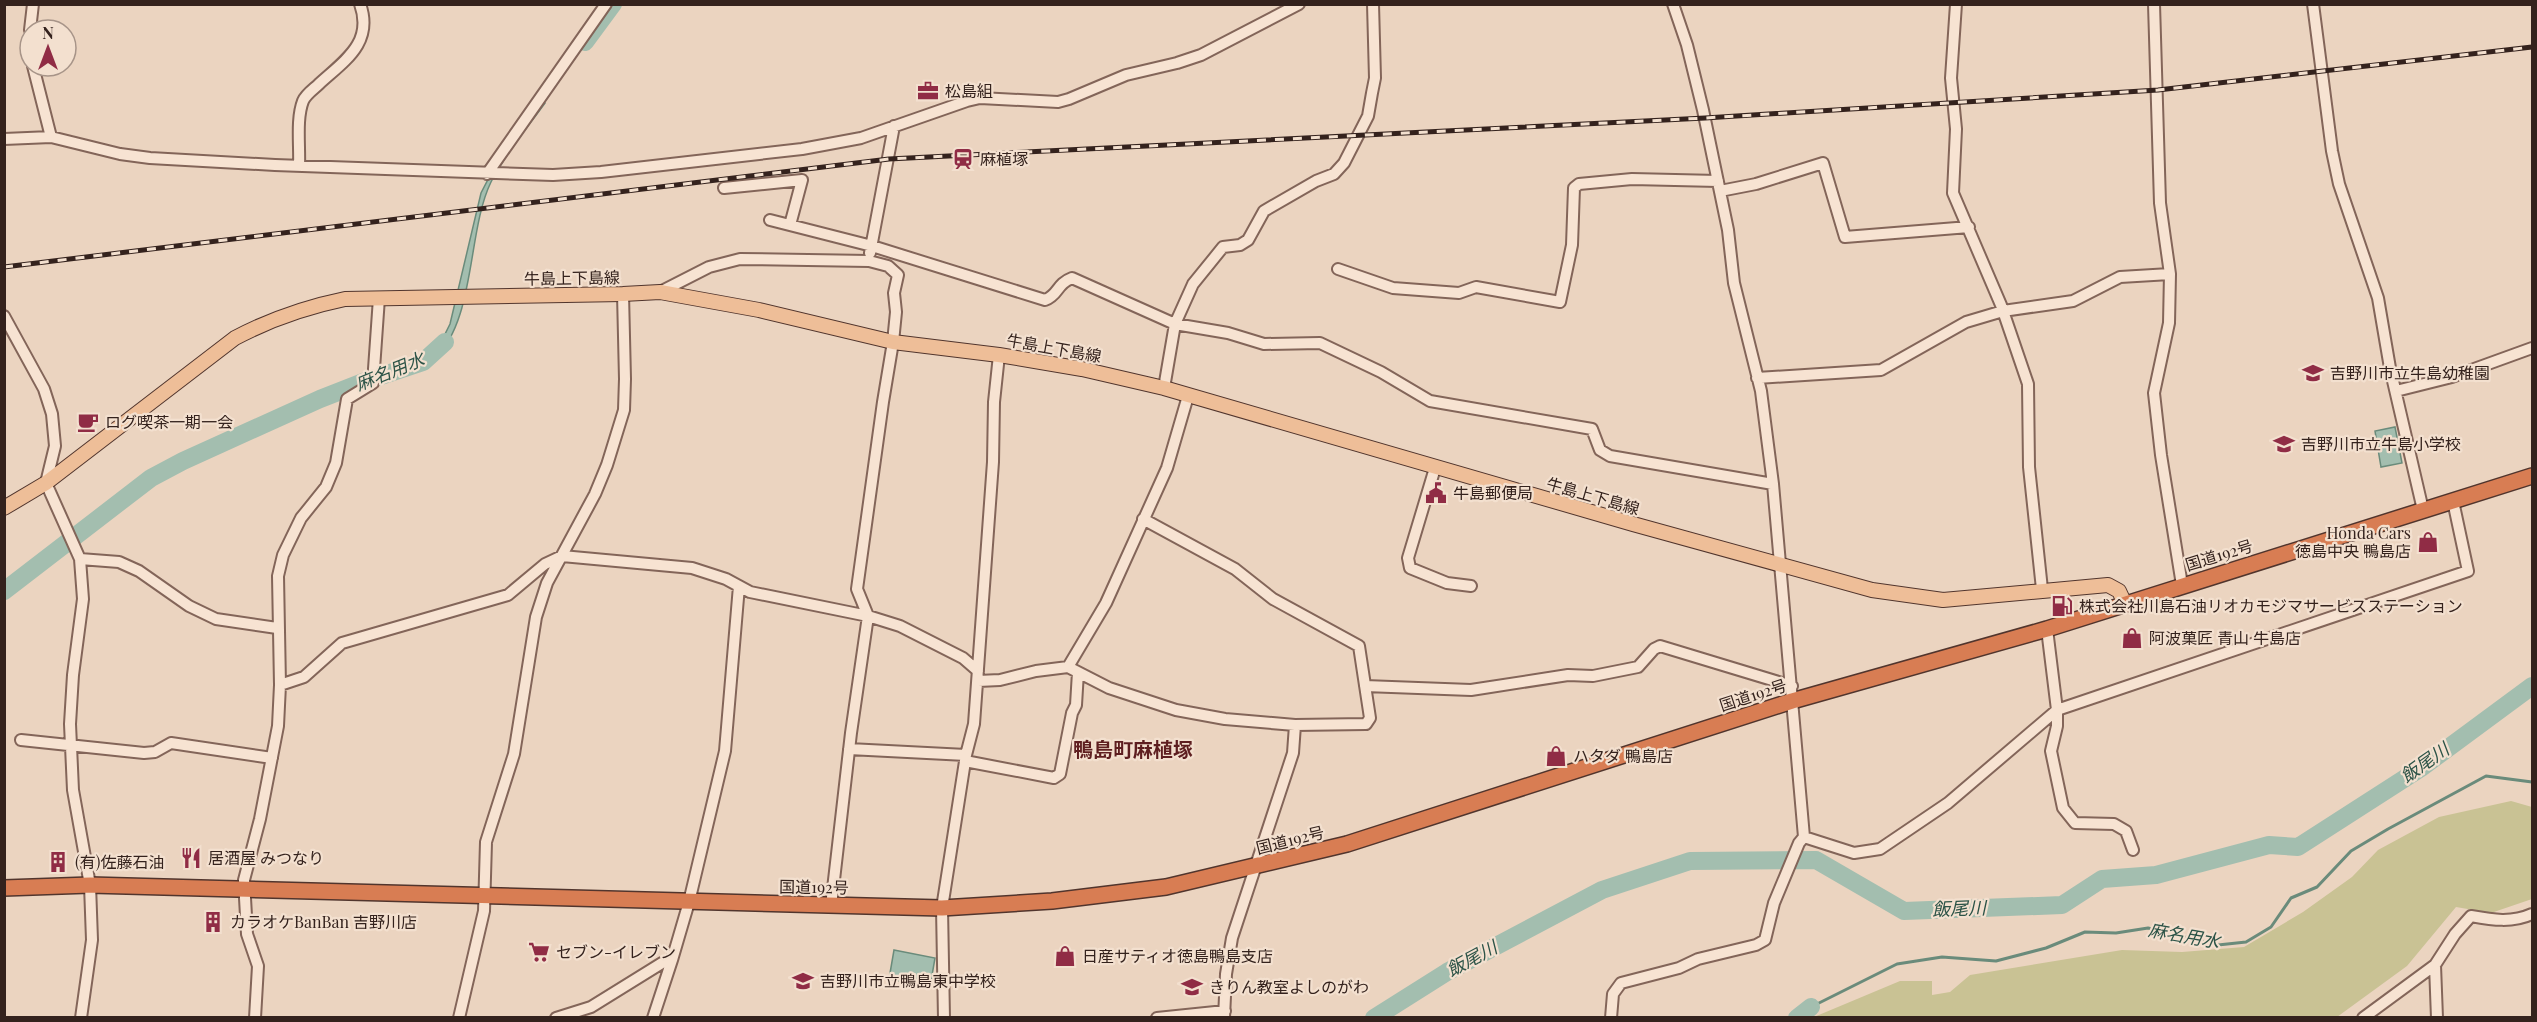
<svg xmlns="http://www.w3.org/2000/svg" width="2537" height="1022" font-family="'Playfair Display','Noto Sans JP',serif">
<rect width="100%" height="100%" fill="#ebd4c0"/>
<path fill="#c9c294" d="M2511,801L2532,807V899L2491,913L2456,907L2407,966L2337,1017H1814L1900,981H1932V995L1950,992L1970,975L2122,950L2182,952L2244,947L2303,912L2352,877L2378,850L2439,817Z"/>
<path fill="#a3beaf" stroke="#6a8b7b" stroke-width="1.5" d="M542,100L545,103C527,128 505,154 491,182C467,231 476,321 434,359L423,358L441,342L450,324L481,193L494,168Z
M2395,427L2402,463L2381,467L2375,431Z
M894,950L935,958L930,987L889,979Z"/>
<g fill="none" stroke-linecap="round" stroke-linejoin="round">
<path stroke="#6a8b7b" stroke-width="3" d="M1811,1007L1897,964L1942,957L1996,961L2046,948L2085,932L2116,933L2148,928L2218,945L2246,942L2271,927L2291,898L2317,887L2351,851L2388,829L2486,776L2532,782"/>
<path stroke="#a3beaf" stroke-width="18" d="M585,42L613,4
M4,591L151,478L183,461L320,399L366,381L423,362L445,342
M1374,1018L1447,972L1602,890L1690,861L1816,860L1904,911L2062,905L2102,879L2156,875L2269,845L2298,847L2421,768L2532,686
M1797,1018L1811,1007"/>
<defs>
<path id="minor" d="M1956,4L1951,78L1956,129L1953,193L2001,305L2028,384L2029,467L2042,589
M2154,4L2160,203L2170,274L2169,323L2154,393L2161,455L2182,585
M2313,4L2332,151L2339,184L2378,298L2390,368L2423,510
M30,30L33,4
M30,37V45
M33,66L51,137
M4,139L51,137L120,154L150,158L275,165L553,175L601,172L802,149L861,138L967,101L980,98L1058,102L1069,99L1126,75L1177,63L1201,55L1299,4
M299,166C300,146 296,119 303,101C306,94 314,89 319,84C344,61 374,43 360,4
M487,174L606,4
M724,188L802,180L790,225
M1720,191L1756,184L1823,163L1845,237L1969,227
M770,220L872,246L1045,300C1059,295 1056,284 1072,278L1175,324L1228,333L1264,344L1320,343L1381,372L1430,401L1592,429L1600,450L1610,456L1773,484
M870,253L894,126
M1338,269L1393,288L1459,293L1476,287L1560,302L1572,245L1574,188L1579,184L1632,179L1718,181
M660,292L709,267L740,259L869,261L888,266L898,275L894,293L896,312L893,342L883,402L857,589L868,616L851,733L831,906
M4,316L44,389L52,414L55,446L46,483L80,559L83,599L73,675L70,724L73,790L90,885L92,940L81,1018
M1757,378L1881,370L1966,322L2003,311L2073,301L2120,277L2170,274
M1164,388L1175,324L1193,284L1223,247L1240,245L1248,240L1264,211L1316,181L1334,174L1344,163L1368,116L1372,93L1375,78L1373,4
M2396,391L2452,377L2532,348
M1435,468L1408,558L1410,568L1447,583L1471,586
M1143,519L1235,569L1273,599L1359,646L1370,718L1366,724L1295,725
M80,559L119,562L139,571L189,606L216,619L277,628
M2047,629L2057,710V726L2051,751L2063,808L2075,823L2114,824L2126,831L2133,850
M1068,667L1106,603L1167,468L1188,396
M978,681L1000,680L1036,671L1068,667L1109,688L1176,710L1225,719L1295,725L1293,753L1232,938L1226,974L1224,1018
M280,685L304,677L342,643L508,595L545,564L562,556L692,568L726,579L750,592L868,616L900,626L963,658L978,671
M1365,686L1471,690L1568,675L1593,676L1638,667L1654,649L1660,646L1792,686
M21,740L144,753L155,752L171,743L272,758
M849,749L966,755
M965,761L1054,778L1060,774L1072,713L1076,705L1078,672
M1804,837L1854,853L1880,849L1948,803L2057,710L2468,571L2453,501
M255,1018L258,966L247,934L244,880L260,819L278,726L280,685L278,576L283,555L301,518L326,487L336,463L347,399L373,383L379,298
M459,1018L484,911L486,842L514,754L536,617L547,583L595,494L607,465L624,410L625,379L623,294
M556,1018L591,1007L662,963L672,960L689,902L725,751L739,586
M653,1018L672,960
M944,1018L942,908L966,755L974,724L993,462L994,402L999,355
M1157,1018L1225,1011
M1611,1018L1613,994L1621,983L1679,968L1698,959L1756,945L1765,940L1774,903L1799,843L1804,837L1773,484L1761,391L1734,283L1728,230L1703,110L1687,45L1673,4
M2363,1018L2435,965
M2437,1018L2435,965L2455,934L2471,916C2493,920 2512,923 2532,914"/>
<path id="major" d="M4,508L46,483L235,338C271,319 306,307 345,299L623,294L660,292L759,310L893,342L999,355L1082,369L1164,388L1633,524L1872,590L1943,600L2108,585L2119,591L2125,604"/>
<path id="highway" d="M4,888L90,885L942,908L1052,901L1166,887L1347,844L1792,701L2047,629L2532,476"/>
</defs>
<use href="#minor" stroke="#836559" stroke-width="14"/>
<use href="#major" stroke="#51352d" stroke-width="16"/>
<use href="#highway" stroke="#51352d" stroke-width="18"/>
<use href="#minor" stroke="#f7e3d2" stroke-width="10"/>
<use href="#major" stroke="#eebe98" stroke-width="14"/>
<use href="#highway" stroke="#d87d53" stroke-width="15"/>
<defs>
<path id="rail" d="M4,267L889,159L1705,118L2158,90L2532,47"/>
</defs>
<use href="#rail" stroke="#34221d" stroke-width="5"/>
<use href="#rail" stroke="#f3e0cf" stroke-width="3" stroke-dasharray="9" stroke-linecap="butt"/>
</g>
<defs>
<symbol id="office-bare" viewBox="-9 -9 18 18"><path d="M-6-3h4V-5.5h4V-3h4V5H-6ZM-1-4.5V-3h2v-1.5ZM-6 0V1H6V0Z" fill="#902c45" stroke="#f3e0cf" stroke-width="2.5" paint-order="stroke"/></symbol>
<symbol id="station-bare" viewBox="-9 -9 18 18"><path d="M-3-6H3Q5-6 5-4V2Q5 4 3 4L4.5 6H3L1.5 4h-3L-3 6H-4.5L-3 4Q-5 4-5 2V-4Q-5-6-3-6ZM-3.5-4v3h7v-3ZM-3.5 1v1.5H-2V1ZM2 1v1.5H3.5V1Z" fill="#902c45" stroke="#f3e0cf" stroke-width="2.5" paint-order="stroke"/></symbol>
<symbol id="school-bare" viewBox="-9 -9 18 18"><path d="M0-5L7-2L0 1L-7-2ZM-4 1L0 2.5L4 1V4Q0 6-4 4Z" fill="#902c45" stroke="#f3e0cf" stroke-width="2.5" paint-order="stroke"/></symbol>
<symbol id="cafe-bare" viewBox="-9 -9 18 18"><path d="M-5.5-4.5H6V0H3Q3 3.5 0 3.5H-2.5Q-5.5 3.5-5.5 0ZM3-3.2v2h1.7v-2ZM-6 4.5H4V6H-6Z" fill="#902c45" stroke="#f3e0cf" stroke-width="2.5" paint-order="stroke"/></symbol>
<symbol id="civic-bare" viewBox="-9 -9 18 18"><path d="M-.6-6.5H3V-4.5H.6V-3L4-1V1h2V6H-6V1h2V-1L-.6-3ZM-1.2 2.5V6h2.4V2.5Z" fill="#902c45" stroke="#f3e0cf" stroke-width="2.5" paint-order="stroke"/></symbol>
<symbol id="shop-bare" viewBox="-9 -9 18 18"><path d="M-5-2.5h2.3a2.7 3.5 0 0 1 5.4 0H5L5.5 6h-11ZM-1.5-2.5h3a1.5 2.3 0 0 0-3 0Z" fill="#902c45" stroke="#f3e0cf" stroke-width="2.5" paint-order="stroke"/></symbol>
<symbol id="fuel-bare" viewBox="-9 -9 18 18"><path d="M-5.5-6h7V0h2V4h1.3V-2.5L3-4.5l.8-.8L6-3V5H2.5V1h-1V6h-7ZM-4.2-4.7v3.2H.2V-4.7Z" fill="#902c45" stroke="#f3e0cf" stroke-width="2.5" paint-order="stroke"/></symbol>
<symbol id="restaurant-bare" viewBox="-9 -9 18 18"><path d="M-5-6h1v4h1v-4h1v4h1v-4h1v5L-1.5 .5V6h-2V.5L-5-1ZM5-6V6H3V1.5H1.5Q1.5-4 5-6Z" fill="#902c45" stroke="#f3e0cf" stroke-width="2.5" paint-order="stroke"/></symbol>
<symbol id="building-bare" viewBox="-9 -9 18 18"><path d="M-4-6H4V6H1V3H-1V6H-4ZM-2.5-4.3h1.7v1.8h-1.7ZM.8-4.3h1.7v1.8H.8ZM-2.5-1h1.7V.8h-1.7ZM.8-1h1.7V.8H.8Z" fill="#902c45" stroke="#f3e0cf" stroke-width="2.5" paint-order="stroke"/></symbol>
<symbol id="supermarket-bare" viewBox="-9 -9 18 18"><path d="M-6-5.5h2.5l.6 2H6L4.5 2H-2.5L-4.4-4H-6ZM-1.5 3.2a1.3 1.3 0 1 0 .1 0ZM3 3.2a1.3 1.3 0 1 0 .1 0Z" fill="#902c45" stroke="#f3e0cf" stroke-width="2.5" paint-order="stroke"/></symbol>
</defs>
<g fill-rule="evenodd">
<use href="#office-bare" x="913" y="76" width="30" height="30"/>
<use href="#station-bare" x="948" y="144" width="30" height="30"/>
<use href="#school-bare" x="2298" y="358" width="30" height="30"/>
<use href="#cafe-bare" x="73" y="407" width="30" height="30"/>
<use href="#school-bare" x="2269" y="429" width="30" height="30"/>
<use href="#civic-bare" x="1421" y="478" width="30" height="30"/>
<use href="#shop-bare" x="2413" y="527" width="30" height="30"/>
<use href="#fuel-bare" x="2047" y="591" width="30" height="30"/>
<use href="#shop-bare" x="2117" y="623" width="30" height="30"/>
<use href="#shop-bare" x="1541" y="741" width="30" height="30"/>
<use href="#restaurant-bare" x="176" y="843" width="30" height="30"/>
<use href="#building-bare" x="43" y="847" width="30" height="30"/>
<use href="#building-bare" x="198" y="907" width="30" height="30"/>
<use href="#supermarket-bare" x="524" y="937" width="30" height="30"/>
<use href="#shop-bare" x="1050" y="941" width="30" height="30"/>
<use href="#school-bare" x="788" y="966" width="30" height="30"/>
<use href="#school-bare" x="1177" y="972" width="30" height="30"/>
</g>
<g text-anchor="middle" stroke-width="4.5" stroke-linejoin="round" paint-order="stroke">
<g font-size="16" fill="#34221d" stroke="#f3e0cf" text-anchor="start">
<text x="945" y="97">松島組</text>
<text x="980" y="165">麻植塚</text>
<text x="2330" y="379">吉野川市立牛島幼稚園</text>
<text x="105" y="428">ログ喫茶一期一会</text>
<text x="2301" y="450">吉野川市立牛島小学校</text>
<text x="1453" y="499">牛島郵便局</text>
<text x="2411" y="539" text-anchor="end">Honda Cars<tspan x="2411" dy="18">徳島中央 鴨島店</tspan></text>
<text x="2079" y="612">株式会社川島石油リオカモジマサービスステーション</text>
<text x="2149" y="644">阿波菓匠 青山 牛島店</text>
<text x="1573" y="762">ハタダ 鴨島店</text>
<text x="208" y="864">居酒屋 みつなり</text>
<text x="75" y="868">(有)佐藤石油</text>
<text x="230" y="928">カラオケBanBan 吉野川店</text>
<text x="556" y="958">セブン-イレブン</text>
<text x="1082" y="962">日産サティオ徳島鴨島支店</text>
<text x="820" y="987">吉野川市立鴨島東中学校</text>
<text x="1209" y="993">きりん教室よしのがわ</text>
</g>
<g font-size="16" fill="#34221d" stroke="#f3e0cf">
<text transform="translate(572 278) rotate(-1)" y="6">牛島上下島線</text>
<text transform="translate(1054 348) rotate(10)" y="6">牛島上下島線</text>
<text transform="translate(1593 496) rotate(16)" y="6">牛島上下島線</text>
<text transform="translate(2219 555) rotate(-17)" y="6">国道192号</text>
<text transform="translate(1753 695) rotate(-18)" y="6">国道192号</text>
<text transform="translate(1290 840) rotate(-14)" y="6">国道192号</text>
<text transform="translate(814 887) rotate(1)" y="6">国道192号</text>
</g>
<g font-size="18" font-style="italic" fill="#2c5347" stroke="#f3e0cf">
<text transform="translate(390 372) rotate(-22)" y="6">麻名用水</text>
<text transform="translate(2425 763) rotate(-35)" y="6">飯尾川</text>
<text transform="translate(1959 909) rotate(-2)" y="6">飯尾川</text>
<text transform="translate(2184 936) rotate(10)" y="6">麻名用水</text>
<text transform="translate(1472 959) rotate(-28)" y="6">飯尾川</text>
</g>
<g font-size="20" font-weight="bold" fill="#5e1e20" stroke="#f3e0cf">
<text x="1133" y="757">鴨島町麻植塚</text>
</g>
</g>
<rect width="2537" height="1022" fill="none" stroke="#34221d" stroke-width="12"/>
<g transform="translate(48 48)"><circle r="28" fill="#f3e0cf" stroke="#a79488" stroke-width="1.5"/>
<path d="M0-4.5L10 22L0 15L-10 22Z" fill="#902c45"/>
<text y="-9" font-size="16" font-weight="bold" text-anchor="middle" fill="#34221d">N</text>
</g>
</svg>
